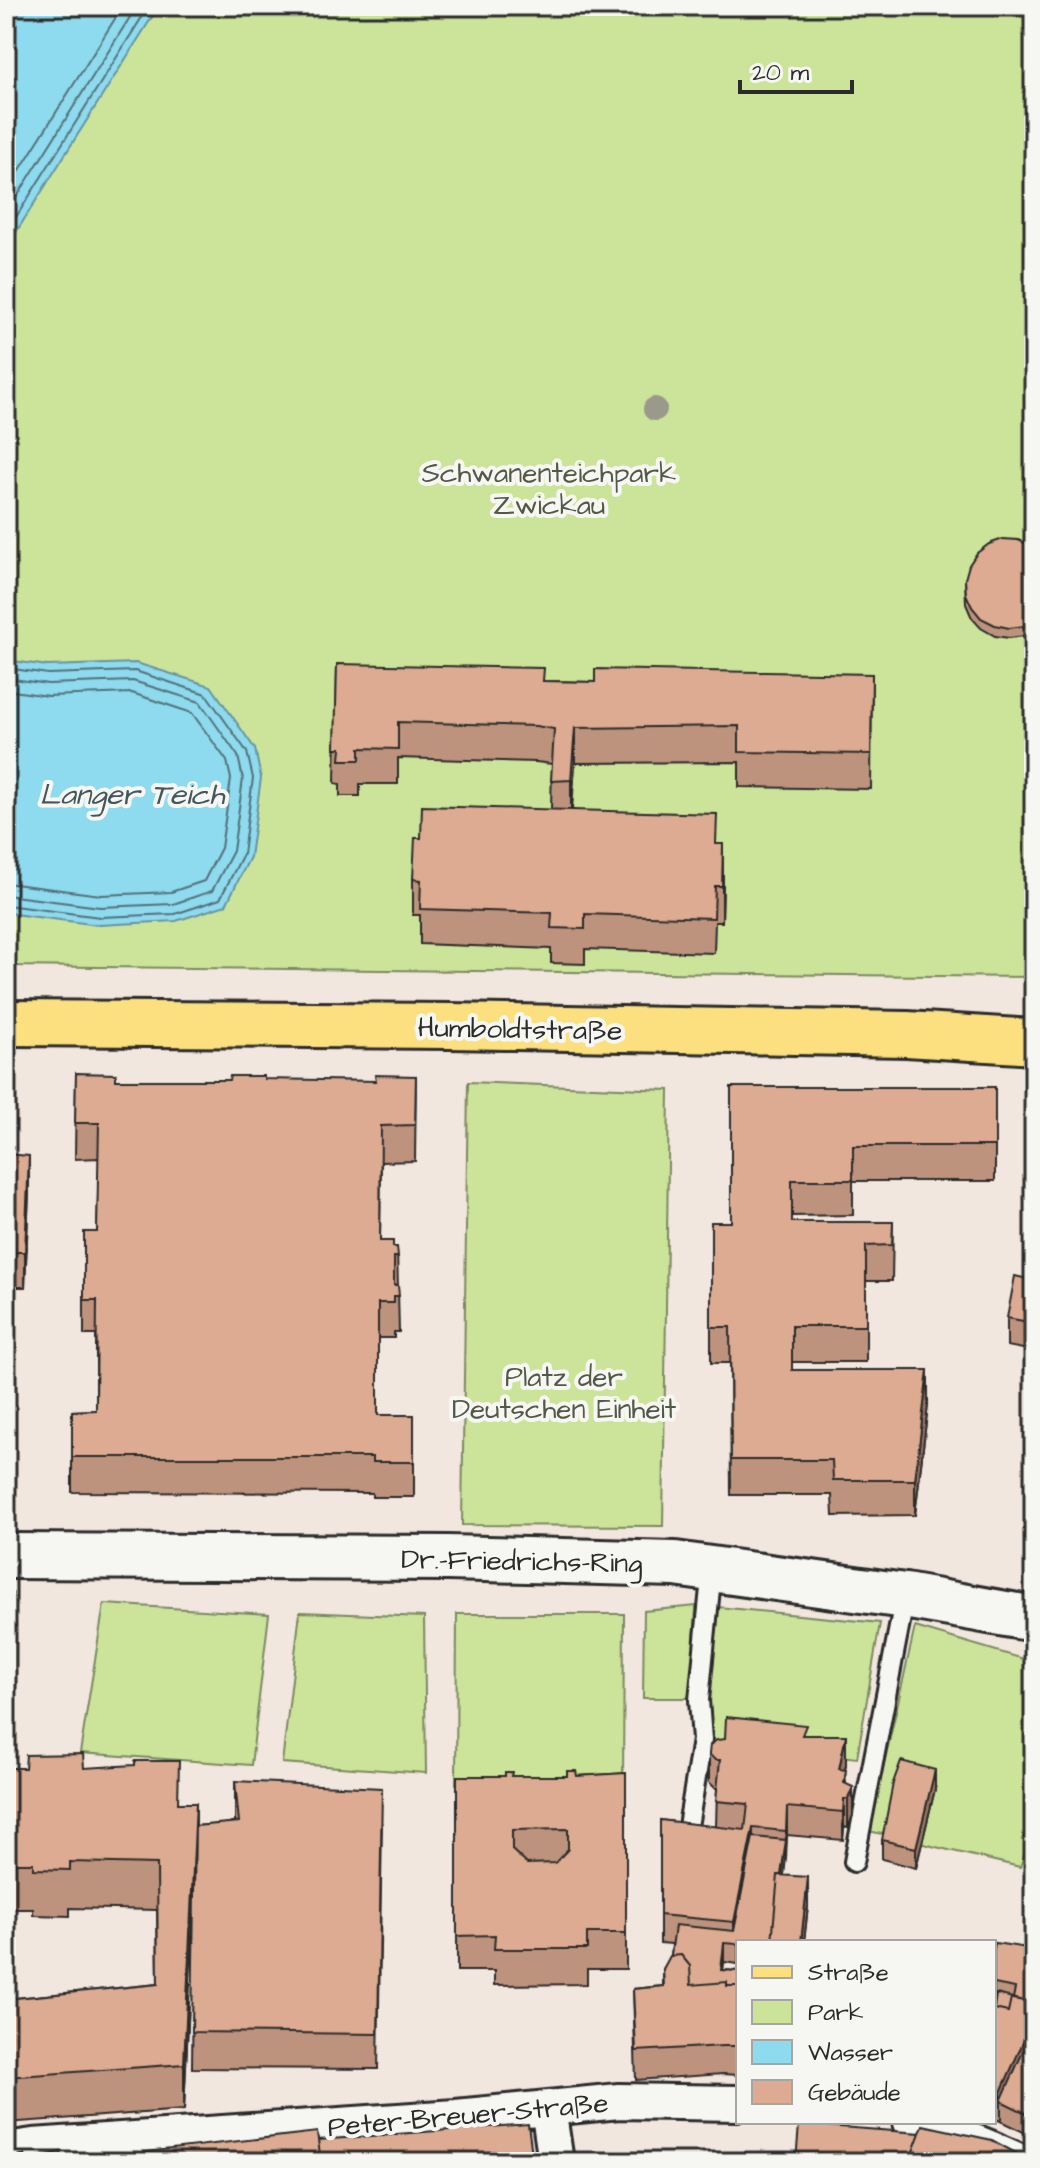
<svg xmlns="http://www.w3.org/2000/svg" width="1040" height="2168" font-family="'Architects Daughter',sans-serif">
<rect width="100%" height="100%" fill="#f1e7df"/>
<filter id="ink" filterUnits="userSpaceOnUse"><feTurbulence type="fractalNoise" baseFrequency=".0125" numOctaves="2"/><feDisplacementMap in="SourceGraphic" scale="16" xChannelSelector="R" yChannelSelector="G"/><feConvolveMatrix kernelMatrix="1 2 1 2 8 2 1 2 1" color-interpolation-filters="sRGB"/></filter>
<g filter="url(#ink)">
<path fill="#cce49a" stroke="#7c8862" stroke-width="2" d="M6,6H1034V977L6,966Z
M468,1082L669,1090L663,1526L462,1525Z
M6,1593H13L14,1740H6Z
M104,1604L269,1614L251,1765L80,1753Z
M696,1606L691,1698H643L644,1611Z
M718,1607L880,1623L857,1758L702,1740Z
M300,1612L424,1617L426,1773L282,1763Z
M457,1614H624L623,1785L456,1784Z
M915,1627L1034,1662V1828L1020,1867L869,1831Z"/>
<path fill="#8edaee" stroke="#6694a0" stroke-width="2" d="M6,6H159L6,248Z
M6,660L48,666L136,663L211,686L255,749L261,778L250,857L226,905L176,921L99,925L6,913Z"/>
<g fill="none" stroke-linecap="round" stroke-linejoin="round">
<path stroke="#537179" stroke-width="2" d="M6,192L123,6
M6,214L137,6
M6,233L149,6
M6,668L48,674L135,671L206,694L247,752L253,778L243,854L220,899L175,914L100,917L6,905
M6,678L48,684L133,681L200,702L238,756L243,779L233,851L212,891L173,904L100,907L6,895
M6,690L48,696L132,693L192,713L227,761L231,779L221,848L204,881L171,892L101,895L6,883"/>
<defs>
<path id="lane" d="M686,1839L702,1740L699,1700L712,1568
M854,1862L905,1596"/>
<path id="street" d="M548,2108L556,2162
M910,2122C950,2131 985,2145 1021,2162
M6,2150L33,2146L456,2117L619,2101L738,2103"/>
<path id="secondary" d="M6,1556L448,1558L675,1564L905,1596L1034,1619"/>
<path id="primary" d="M6,1023L450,1026L907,1034L1034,1042"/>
</defs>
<use href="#lane" stroke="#2b2b2b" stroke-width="24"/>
<use href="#street" stroke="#2b2b2b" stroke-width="40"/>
<use href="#secondary" stroke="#2b2b2b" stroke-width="50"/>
<use href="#primary" stroke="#2b2b2b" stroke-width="50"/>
<use href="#lane" stroke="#f6f6f2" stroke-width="18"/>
<use href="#street" stroke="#f6f6f2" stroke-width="34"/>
<use href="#secondary" stroke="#f6f6f2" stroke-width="44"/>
<use href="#primary" stroke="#fce080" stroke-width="44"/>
</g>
<circle fill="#9a998b" cx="655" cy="409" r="12"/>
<path fill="#be937d" stroke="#2b2b2b" stroke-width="2" d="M1034,547V630L1024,636L1009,638L995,636L981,628L972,618L966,604L965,579Z
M337,664L544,681L595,682L872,674L871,789L739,787V762L575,763L572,810L717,844L723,880L722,922H715L714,953L585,949V964L551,963V949L420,944V915H413V879L421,838L551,810L552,764L536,762L398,758V784H360V796H340V784L335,783Z
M76,1073L116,1080L375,1081L416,1076L415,1161L381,1162L380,1241L393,1247H397L399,1332H394V1338H378V1415H414V1497H372V1493L72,1492V1411L96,1410V1335H84V1232H97L99,1158L75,1159Z
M731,1087H995V1181H853V1215L792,1216V1222H893L892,1281H866V1362H792V1370L928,1405L915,1515L833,1516L832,1495H731L730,1363H711V1222H731Z
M6,1154L29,1191L25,1287H12L13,1351H6Z
M1034,1264V1351L1007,1346V1318L1032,1280Z
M806,1735L846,1764L845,1770L846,1784L853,1815L848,1828L844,1827L843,1840L787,1835L784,1875L808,1906L804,1942H738V1964L724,1962L723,1970L738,1971V2075L723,2074L636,2080L633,1989L663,1986V1969L671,1956L672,1944L660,1943V1820L716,1827L717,1788H715L709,1782V1754Z
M6,1768H84L179,1803L196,1826L235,1823V1781L382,1824L378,2069L192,2068L194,1890L184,2110L6,2123V1999L158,1984L157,1910L70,1908V1916L33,1915V1909H6Z
M626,1773V1969H587V1984L494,1985V1971H457V1776H577Z
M935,1789L916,1868L882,1859V1840Z
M1034,1829V1901H1032V1890L1026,1888V1860Z
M994,1949H1034V2033L1029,2050L1034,2052V2137L994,2118Z"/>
<path fill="#9b7866" stroke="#2b2b2b" stroke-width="2" d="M1034,620V630L1024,636V626Z
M575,728V763L571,816V780Z
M723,844V880L722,922V886Z
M29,1156V1191L25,1287V1252Z
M928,1370V1405L915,1515V1480Z
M846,1735V1764L839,1798V1769Z
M935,1770V1789L916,1868V1848Z
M853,1787V1815L848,1828V1799Z
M844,1799V1827L843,1840V1812Z
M196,1803V1849L184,2110V2064Z
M787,1807V1835L786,1859V1831Z
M753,1828V1857L734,1944V1922Z
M786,1840V1859L775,1942H773Z
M808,1877V1906L804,1942H801Z
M724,1943V1962L721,1989V1970Z
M1034,2004V2033L1025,2067L1001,2101V2120V2092Z"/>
<path fill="#ddab91" stroke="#2b2b2b" stroke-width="2" fill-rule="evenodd" d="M1003,539L1018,540L1034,547V620L1024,626L1009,628L995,625L981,618L972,607L966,594L965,579L969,565L977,553L989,544Z
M337,664L544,668L543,681L595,682V669L872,674L871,754L739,752V726L575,728L571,780L551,781L554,729L536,726L398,722V749L360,748V760H340L341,748H335Z
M422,806L717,814L716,844H723L722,886H715L714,918L585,914V929L551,928L552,913L420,909L421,880L413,879L415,838H421Z
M76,1073L116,1074V1080H229L230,1076H264V1079L376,1081L375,1075L416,1076L415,1125L381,1126L380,1241H393V1247H397L398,1257H394V1285H398L399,1296H394V1303H378V1415H414V1462H372V1457H72V1411L96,1410L97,1300H84V1232H97L99,1123H75Z
M731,1087H995V1146H853V1180H792V1222H893L892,1245L866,1246V1326H792V1370H928L915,1480H833L832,1460H731L730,1327H711V1222H731Z
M6,1154L29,1156L25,1252H12L13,1316L6,1315Z
M1034,1264V1323L1007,1318L1015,1276L1032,1280Z
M726,1717L806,1725L802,1735H846L839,1769L846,1770L844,1783L853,1787L848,1799H844L843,1812L787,1807L786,1831L753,1828L734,1922L660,1915V1820L745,1830L748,1804L716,1801L720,1760H715L709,1754L710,1745L717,1740L725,1739Z
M83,1754L84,1768L135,1765V1761H179L178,1803H196L184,2064L6,2077V1999L158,1984L157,1864L70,1862V1870L33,1869V1863H6V1768H25L26,1755Z
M901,1761L935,1770L916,1848L882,1840L893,1783Z
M567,1771H576L577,1776L626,1773V1933H587V1949H494L495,1935L457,1936V1776H505V1772H512L511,1776H567ZM568,1829V1849L555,1863L527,1864L512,1850V1830Z
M235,1781L382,1788L378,2034L192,2032L195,1826L239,1822Z
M1034,1829V1862L1026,1860Z
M753,1837L786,1840L781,1875H778L772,1942H738V1944L724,1943L721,1970L738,1971V1986H727V1982L691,1985L690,1966L681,1955L671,1956L675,1925L734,1931Z
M778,1875L808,1877L801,1942H772Z
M995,1943L1034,1949V2003L1013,1999L1015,1988L994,1984V1949Z
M681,1955L690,1966L691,1985L727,1982V1986H738V2046H723L636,2051L633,1989L664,1986L663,1969L670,1956Z
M996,1994L1013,1998V1999L1011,1998L1008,2012L994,2009Z
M1011,1998L1034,2003V2004L1025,2038L1001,2092L994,2090V2009L1008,2012Z
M1025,2047L1034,2052V2117L1001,2101Z
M528,2124L533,2162H321L318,2140Z
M799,2124L920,2133L909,2162H796Z
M923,2125L992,2140L1032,2162H909Z
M317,2132L321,2162H147L145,2152Z
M61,2152L63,2162H6V2159L25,2154L27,2159Z"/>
</g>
<g text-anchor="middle" stroke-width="8" stroke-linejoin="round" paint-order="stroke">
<g font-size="28" fill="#535947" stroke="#f6f6f2">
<text x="549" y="482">Schwanenteichpark<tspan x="549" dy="32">Zwickau</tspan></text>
<text x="564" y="1386">Platz der<tspan x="564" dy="32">Deutschen Einheit</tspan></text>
</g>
<g font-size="28" fill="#2b2b2b" stroke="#f6f6f2">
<text transform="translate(520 1028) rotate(1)" y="10">Humboldtstraße</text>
<text transform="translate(522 1560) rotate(1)" y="10">Dr.-Friedrichs-Ring</text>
<text transform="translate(468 2114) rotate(-5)" y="10">Peter-Breuer-Straße</text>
</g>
<g font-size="30" font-style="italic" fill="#44575c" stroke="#f6f6f2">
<text x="132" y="804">Langer Teich</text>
</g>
</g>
<rect width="1040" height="2168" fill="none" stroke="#f6f6f2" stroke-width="32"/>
<rect x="16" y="16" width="1008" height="2136" fill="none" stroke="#2b2b2b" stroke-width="3" filter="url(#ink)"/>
<rect x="736" y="1940" width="260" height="184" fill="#f6f6f2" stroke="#a5a5a2" stroke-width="2"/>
<rect x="752" y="1966" width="40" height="12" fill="#fce080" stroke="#a5a5a2" stroke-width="2"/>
<text x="808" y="1980" font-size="24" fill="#2b2b2b">Straße</text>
<rect x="752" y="2000" width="40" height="24" fill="#cce49a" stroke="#a5a5a2" stroke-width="2"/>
<text x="808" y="2020" font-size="24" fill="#2b2b2b">Park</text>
<rect x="752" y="2040" width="40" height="24" fill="#8edaee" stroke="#a5a5a2" stroke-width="2"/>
<text x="808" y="2060" font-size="24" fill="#2b2b2b">Wasser</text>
<rect x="752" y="2080" width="40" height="24" fill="#ddab91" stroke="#a5a5a2" stroke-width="2"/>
<text x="808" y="2100" font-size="24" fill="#2b2b2b">Gebäude</text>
<path d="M740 80v12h112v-12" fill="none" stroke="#2b2b2b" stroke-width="4"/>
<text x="752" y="80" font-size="24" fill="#2b2b2b" stroke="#f6f6f2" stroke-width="6" paint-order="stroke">20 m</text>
</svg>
